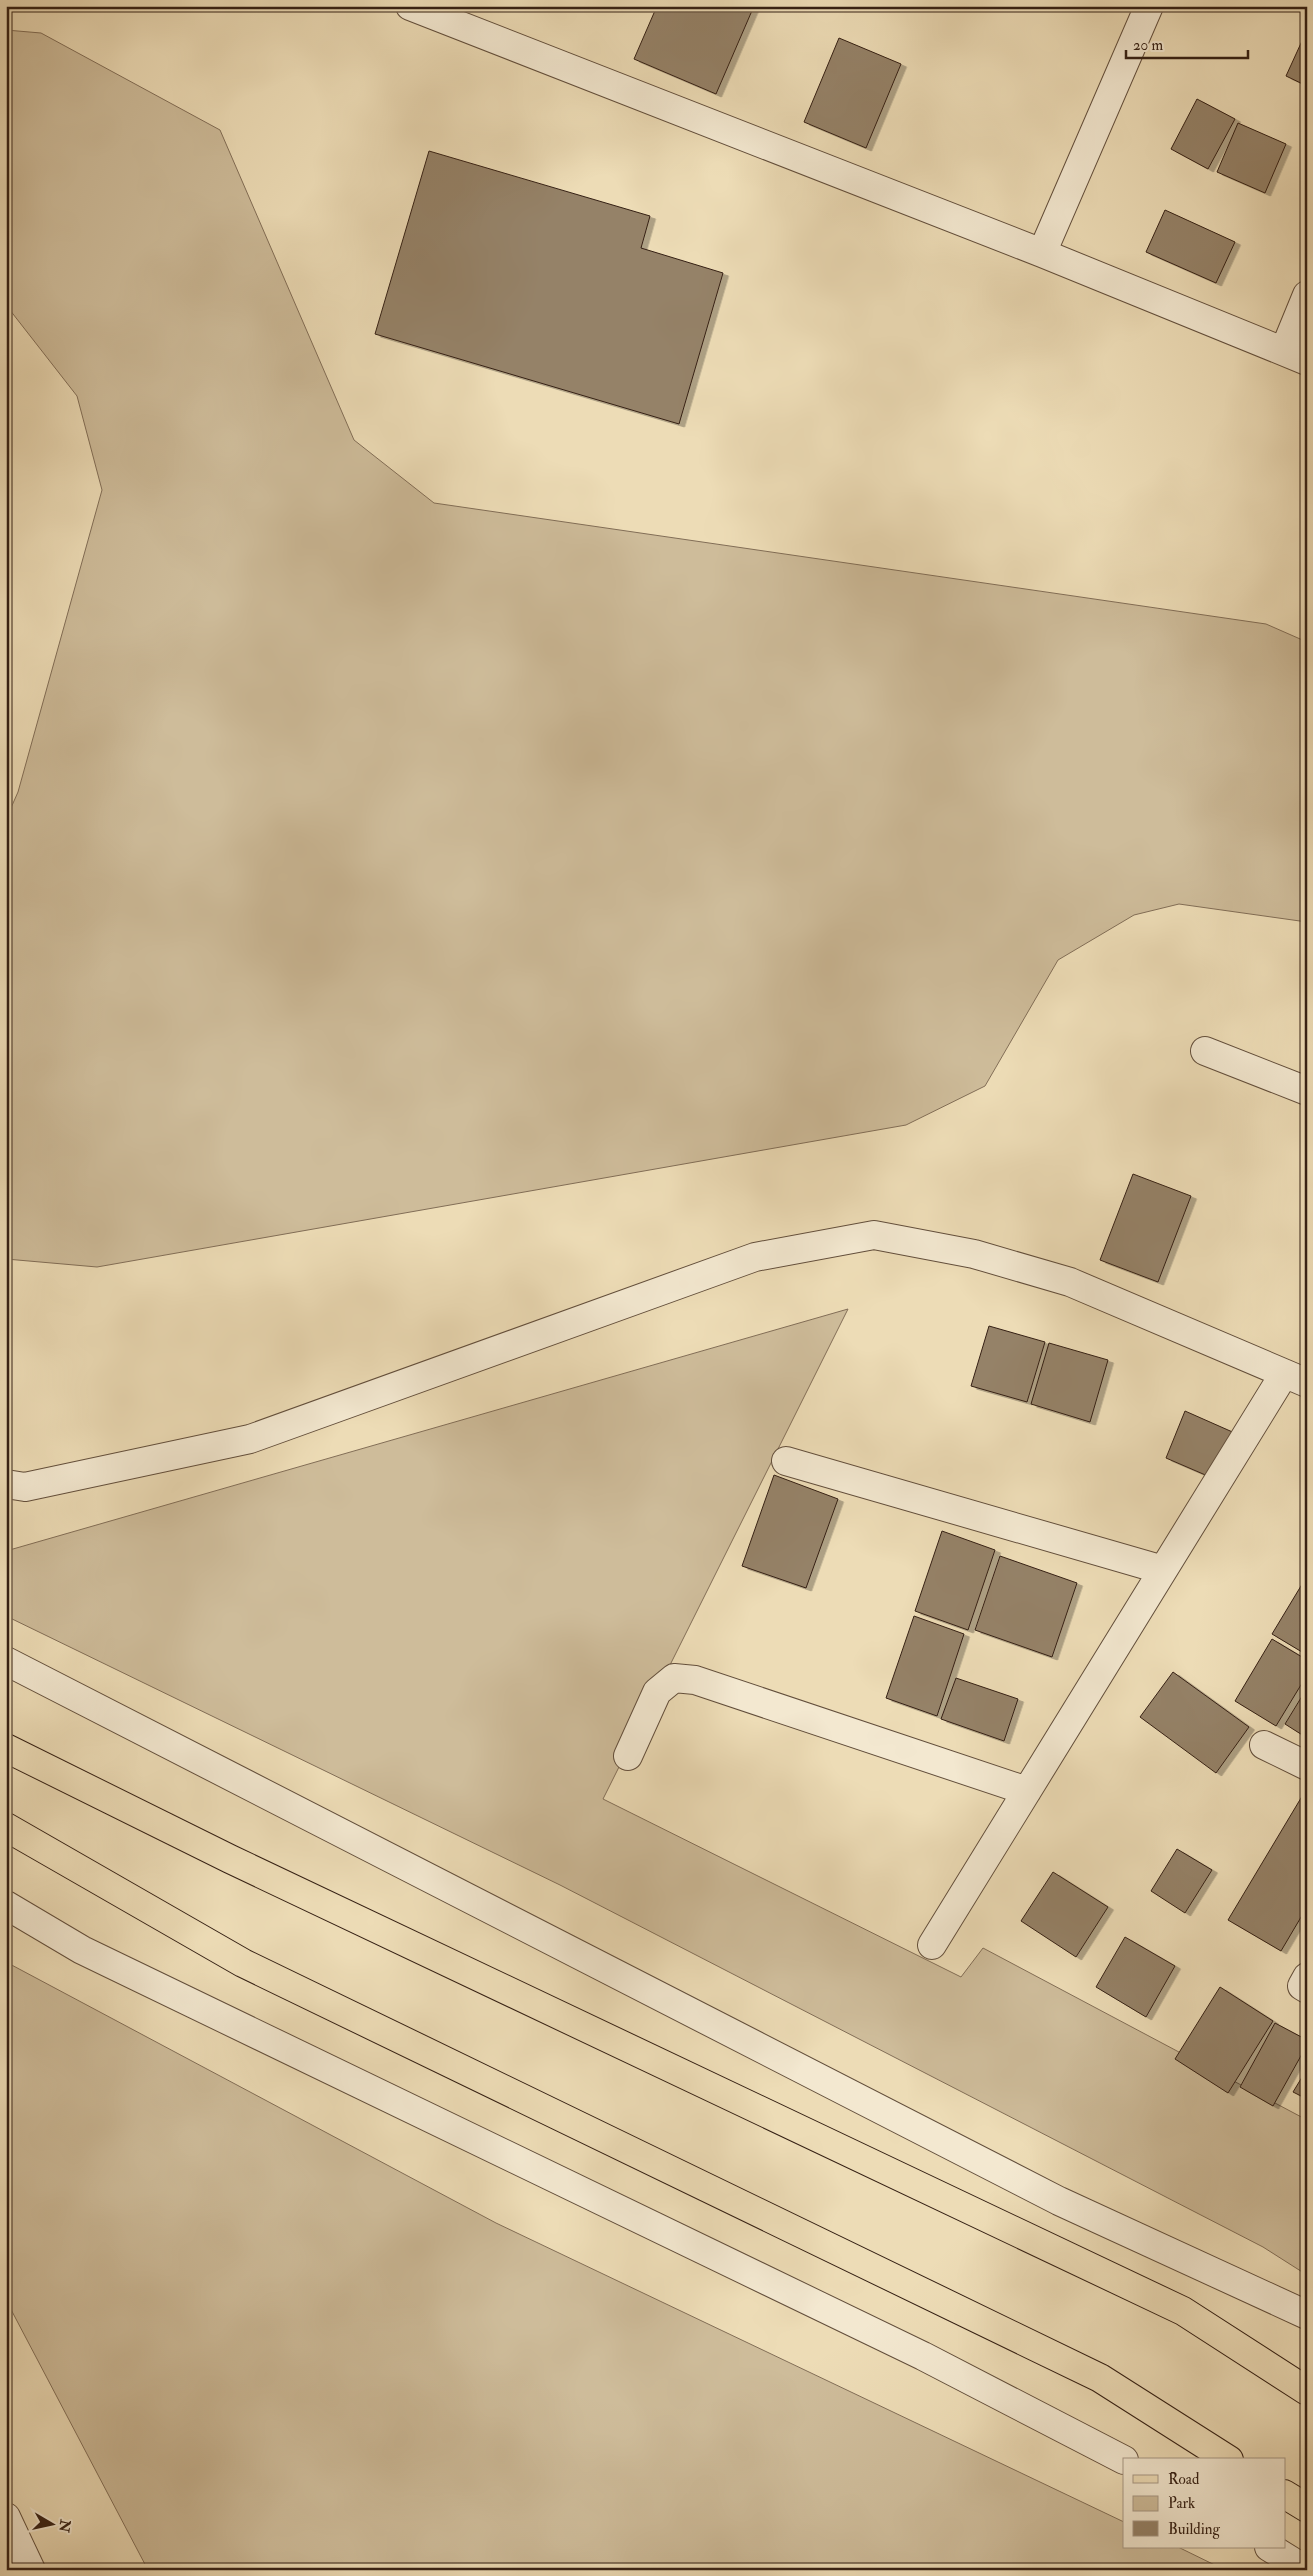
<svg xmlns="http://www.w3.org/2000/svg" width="1313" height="2576" font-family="'IM FELL Double Pica',serif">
<defs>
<filter id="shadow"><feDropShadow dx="5.5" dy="3" stdDeviation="0" flood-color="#0004"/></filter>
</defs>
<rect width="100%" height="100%" fill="#eddcb6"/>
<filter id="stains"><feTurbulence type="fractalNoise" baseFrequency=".004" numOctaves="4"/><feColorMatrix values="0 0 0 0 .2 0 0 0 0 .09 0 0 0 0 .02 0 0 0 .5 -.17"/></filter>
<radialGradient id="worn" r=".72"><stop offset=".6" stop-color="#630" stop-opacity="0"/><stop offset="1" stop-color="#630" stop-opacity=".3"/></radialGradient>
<path fill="#cebc9a" stroke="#826e57" d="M6,30L41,33L220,130L354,440L434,503L1266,624L1307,642V922L1179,904L1134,915L1058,960L985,1086L906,1125L97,1267L6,1259V819L18,792L102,490L77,396L6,305Z
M848,1309L603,1799L961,1977L983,1948L1307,2120V2275L1263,2247L560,1885L6,1616V1551Z
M6,1962L496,2223L1124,2522V2547H1178L1225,2570H148L6,2300Z"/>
<path fill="#958268" stroke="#352014" filter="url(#shadow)" d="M657,6H754L716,94L634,59Z
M1307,30V86L1286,76Z
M839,38L901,64L866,148L804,122Z
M1197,99L1235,119L1208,169L1171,149Z
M1238,123L1286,144L1265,193L1217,172Z
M429,151L650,216L641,248L723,273L679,424L375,334Z
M1165,210L1235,242L1216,283L1146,252Z
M1133,1174L1191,1196L1158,1282L1100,1260Z
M989,1326L1045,1342L1027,1402L971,1386Z
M1049,1343L1108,1360L1090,1422L1031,1404Z
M1185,1411L1237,1434L1217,1480L1166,1458Z
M774,1475L838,1499L806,1588L742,1566Z
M942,1531L995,1550L968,1630L915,1611Z
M1000,1556L1077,1583L1052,1657L975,1630Z
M1307,1576V1655L1272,1634Z
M914,1616L964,1634L937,1716L886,1698Z
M1272,1639L1307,1660V1675L1276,1726L1235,1701Z
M1173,1672L1249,1727L1216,1773L1140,1717Z
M956,1678L1018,1699L1004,1741L941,1719Z
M1307,1688V1738L1285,1724Z
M1307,1788V1907L1281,1951L1228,1920Z
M1177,1849L1212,1870L1185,1913L1151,1891Z
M1053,1872L1108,1907L1076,1957L1021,1921Z
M1125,1937L1175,1966L1146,2017L1096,1987Z
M1220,1987L1273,2021L1228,2093L1175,2059Z
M1275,2023L1307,2040V2045L1273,2106L1240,2087Z
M1307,2069V2099L1293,2092Z"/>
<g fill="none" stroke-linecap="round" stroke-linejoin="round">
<defs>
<path id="minor" d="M410,6L1042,253L1307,361
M1042,253L1149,6
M1284,351L1307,295
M1205,1051L1307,1091
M786,1461L1163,1570
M6,1484L25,1487L250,1439L755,1257L874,1235L974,1254L1070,1282L1307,1383
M6,1661L1059,2201L1307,2315
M1264,1745L1307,1766
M628,1756L657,1692L674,1678L695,1680L1027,1791
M6,1905L82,1950L923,2356L1124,2460
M932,1945L1284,1374
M1307,1977L1302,1986L1307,1989
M6,2517L31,2570
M1269,2547L1306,2570"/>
<path id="major" d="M6,1748L230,1859L1183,2311L1307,2391
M6,1827L243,1963L1100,2378L1229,2460
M1284,2494L1307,2508"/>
</defs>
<use href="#minor" stroke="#634f3c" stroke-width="30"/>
<use href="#major" stroke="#352014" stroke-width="30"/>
<use href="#minor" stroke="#f3e8d0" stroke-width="28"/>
<use href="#major" stroke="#eddcb6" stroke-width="28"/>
</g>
<rect width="1313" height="2576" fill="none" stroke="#eddcb6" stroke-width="25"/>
<rect x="8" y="8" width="1298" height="2561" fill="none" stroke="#352014" stroke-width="2.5"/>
<rect x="12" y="12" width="1288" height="2551" fill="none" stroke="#352014"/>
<rect x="1123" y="2458" width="162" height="90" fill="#f3e8d0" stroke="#a79885"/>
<rect x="1133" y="2475" width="25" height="8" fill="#eddcb6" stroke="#a79885"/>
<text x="1168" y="2484" font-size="15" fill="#352014">Road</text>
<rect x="1133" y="2496" width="25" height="15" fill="#cebc9a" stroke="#a79885"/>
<text x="1168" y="2508" font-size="15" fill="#352014">Park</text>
<rect x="1133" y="2521" width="25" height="15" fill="#958268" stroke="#a79885"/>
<text x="1168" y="2534" font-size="15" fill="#352014">Building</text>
<g transform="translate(52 2524) rotate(99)" stroke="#f3e8d0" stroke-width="4" paint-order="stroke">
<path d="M0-4L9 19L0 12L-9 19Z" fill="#352014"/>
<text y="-8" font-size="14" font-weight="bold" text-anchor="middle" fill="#352014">N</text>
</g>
<path d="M1126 50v8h122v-8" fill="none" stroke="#352014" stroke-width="2.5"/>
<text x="1133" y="50" font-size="15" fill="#352014" stroke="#f3e8d0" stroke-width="4" paint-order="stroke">20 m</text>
<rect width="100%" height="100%" filter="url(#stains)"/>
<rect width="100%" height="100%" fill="url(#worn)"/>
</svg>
